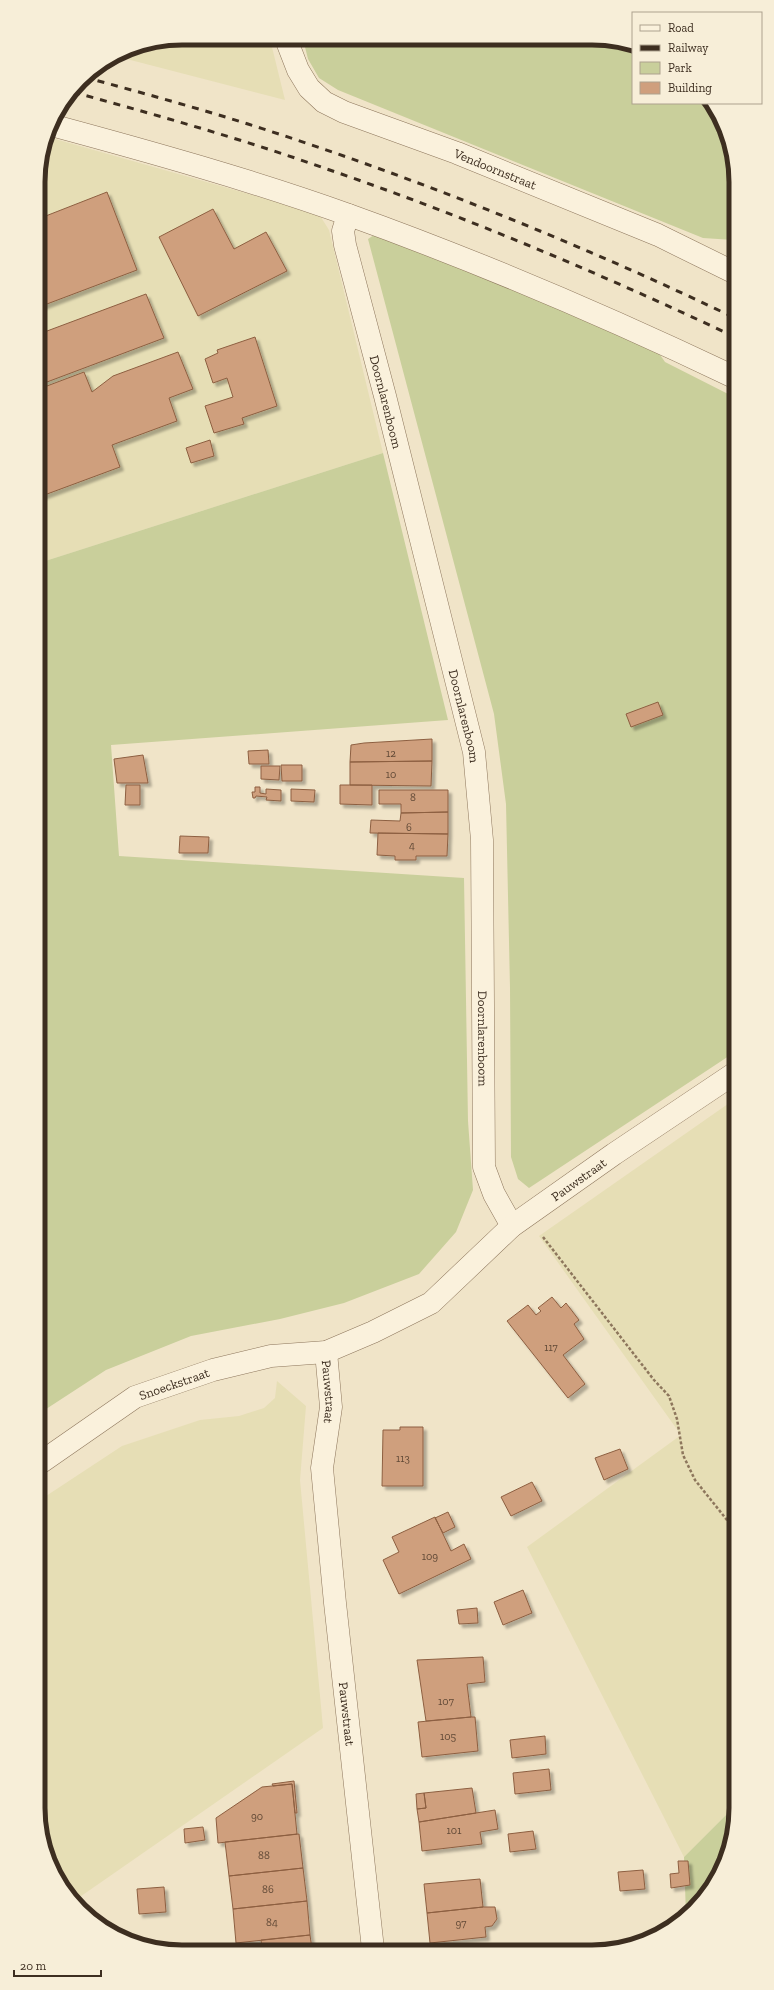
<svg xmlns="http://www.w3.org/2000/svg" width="774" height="1990" font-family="'Zilla Slab',serif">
<defs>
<filter id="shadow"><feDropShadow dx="3.5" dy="3.5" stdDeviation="1" flood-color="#0004"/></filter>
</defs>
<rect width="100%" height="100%" fill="#f0e4c8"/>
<path fill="#e6deb5" d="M182,38L270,39L285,100L115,56L127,49Z
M48,137L319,214L329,230L383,453L39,563L38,172Z
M735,1099L736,1805L684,1857L527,1547L681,1435L539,1236Z
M277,1381L306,1406L300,1480L323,1728L74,1901L57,1880L41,1836L40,1500L122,1446L200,1420L239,1416L264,1408L275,1398Z"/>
<path fill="#c9cf9b" d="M303,39L620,41L633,46V103H710L721,118L733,154V240L703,238L338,90L319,78L308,59Z
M377,233L654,346L665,362L734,397L735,1052L529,1188L518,1179L511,1157L510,988L506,804L494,714L368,239Z
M383,453L448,720L111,745L119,856L464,878L468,1121L473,1190L456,1232L419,1274L344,1303L280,1319L191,1336L106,1370L40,1413L39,563Z
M736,1805C736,1846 718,1888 686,1915L684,1857Z"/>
<path fill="#cf9f7d" stroke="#8d5f41" filter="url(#shadow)" d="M107,192L137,270L39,307L38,219Z
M213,209L234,249L266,232L287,271L198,316L159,237Z
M146,294L164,338L39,385V334Z
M255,337L277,406L242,418L244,424L214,433L205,406L233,397L227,378L213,383L205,359L218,353L217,350Z
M178,352L193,389L169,398L177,421L112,445L120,467L39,497V389L84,372L92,392L113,376Z
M210,440L214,456L191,463L186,448Z
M658,702L663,715L631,727L626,714Z
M432,739V761L350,762L351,745L364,743Z
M268,750L269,764H249L248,751Z
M143,755L148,783H117L114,759Z
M432,761L431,786L350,785V762Z
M281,765H302V781H282Z
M261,766H280L279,780L261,779Z
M126,785H140V805H125Z
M340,785H372V805L340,804Z
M255,787H260V793L266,794V789L281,790V801L266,800L267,797L256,796L255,798H253L252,792H255Z
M291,789L315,790L314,802L291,801Z
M379,790H448V812L401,813V804H379Z
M448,812V834L370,833L371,820L400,821L401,813Z
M378,833L448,834L447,856H416V860H395V856L377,855Z
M180,836L209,837L208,853H179Z
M552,1297L561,1308L566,1303L579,1320L574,1324L584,1339L563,1355L585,1384L568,1398L507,1321L528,1305L536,1315L541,1311L538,1308Z
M400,1427H423V1486H382L383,1430H400Z
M620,1449L628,1469L604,1480L595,1458Z
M532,1482L542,1501L511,1516L501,1497Z
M448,1512L455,1527L443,1533L435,1518Z
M435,1517L451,1551L464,1544L471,1559L399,1594L383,1560L399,1552L392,1537Z
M523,1590L532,1613L503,1625L494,1602Z
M477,1608L478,1623L459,1624L457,1610Z
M483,1657L485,1682L467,1684L471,1717L426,1721L417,1660Z
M471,1717H475L478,1751L422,1757L418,1722Z
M545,1736L546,1754L512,1758L510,1740Z
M549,1769L551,1790L515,1794L513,1773Z
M294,1781L297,1813H295L292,1784L273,1786L272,1784Z
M292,1784L297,1834L218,1843L216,1818L262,1787Z
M472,1788L476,1813L419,1822L417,1809L426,1808L424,1793Z
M424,1793L426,1808L417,1809L416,1794Z
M495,1810L498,1829L480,1832L482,1844L422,1851L419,1822Z
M203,1827L205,1840L185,1843L184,1829Z
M533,1831L536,1849L510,1852L508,1834Z
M299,1834L303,1868L229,1876L225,1842Z
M678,1861H688L690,1885L671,1888L670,1874L679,1873Z
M303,1868L307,1901L233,1909L229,1876Z
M643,1870L645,1889L620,1891L618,1872Z
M480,1879L483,1907L427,1913L424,1884Z
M164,1887L166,1912L139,1914L137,1889Z
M307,1901L310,1935L236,1943L233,1909Z
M483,1907H495L497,1919L492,1926L485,1927L486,1937L430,1943L427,1913Z
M310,1935L312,1949H262L261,1940Z
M622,1944L623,1948L610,1949L609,1946Z"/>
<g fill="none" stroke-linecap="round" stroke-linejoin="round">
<defs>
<g id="street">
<path id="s1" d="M286,39L298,70L309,88L324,102L344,112L457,153L658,235L733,272"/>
<path d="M51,125C151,152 251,180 349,215C480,262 608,317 734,377"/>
<path id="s2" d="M348,215L343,231L345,245L385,396L474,752L482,840L484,1167L494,1194L512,1226"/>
<path id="s3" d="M326,1352L331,1407L322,1468L335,1603L373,1949"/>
<path id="s4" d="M40,1463L135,1397L213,1370L271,1356L326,1352L373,1332L431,1303L512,1226L614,1154L735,1073"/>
</g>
</defs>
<use href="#street" stroke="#8d765c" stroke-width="23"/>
<path stroke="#8d765c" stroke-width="2.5" stroke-dasharray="3 2" stroke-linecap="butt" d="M543,1237L654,1380L669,1396L677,1419L683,1455L695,1480L735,1530"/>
<use href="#street" stroke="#faf1dc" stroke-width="22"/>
<path stroke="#3d2e20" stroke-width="3" stroke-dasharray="7 7" stroke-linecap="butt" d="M84,77C139,92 194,107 248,124C414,177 576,242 733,317
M73,92C156,115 239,138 321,167C462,215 599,273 733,336"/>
</g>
<g text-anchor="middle" stroke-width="3" stroke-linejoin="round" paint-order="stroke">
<g font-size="11" fill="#624a37">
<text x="391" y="757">12</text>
<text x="391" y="778">10</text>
<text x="413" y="801">8</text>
<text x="409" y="831">6</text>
<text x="412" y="849">4</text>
<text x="551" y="1351">117</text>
<text x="403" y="1462">113</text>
<text x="430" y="1560">109</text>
<text x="446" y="1705">107</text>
<text x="448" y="1740">105</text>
<text x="257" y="1820">90</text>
<text x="454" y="1834">101</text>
<text x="264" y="1859">88</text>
<text x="268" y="1893">86</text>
<text x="272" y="1926">84</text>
<text x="461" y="1927">97</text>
</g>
<g font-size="13" fill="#3d2e20" stroke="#f7eed8">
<text dy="5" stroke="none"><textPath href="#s1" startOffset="259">Vendoornstraat</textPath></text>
<text dy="5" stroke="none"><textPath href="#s2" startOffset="193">Doornlarenboom</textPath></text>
<text dy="5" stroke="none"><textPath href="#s2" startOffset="517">Doornlarenboom</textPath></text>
<text dy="5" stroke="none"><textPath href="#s2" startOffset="841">Doornlarenboom</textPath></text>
<text dy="5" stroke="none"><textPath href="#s4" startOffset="622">Pauwstraat</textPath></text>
<text dy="5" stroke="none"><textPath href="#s4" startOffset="157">Snoeckstraat</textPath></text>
<text dy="5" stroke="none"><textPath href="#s3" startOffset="40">Pauwstraat</textPath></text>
<text dy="5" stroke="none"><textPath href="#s3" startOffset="364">Pauwstraat</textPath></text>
</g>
</g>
<path d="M0 0H774V1990H0ZM182 45H592A137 137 0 0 1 729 182V1808A137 137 0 0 1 592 1945H182A137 137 0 0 1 45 1808V182A137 137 0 0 1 182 45Z" fill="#f7eed8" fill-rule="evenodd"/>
<path fill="none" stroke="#3d2e20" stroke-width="5" d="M182 45H592A137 137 0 0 1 729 182V1808A137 137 0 0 1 592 1945H182A137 137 0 0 1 45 1808V182A137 137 0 0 1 182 45Z"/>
<rect x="632" y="12" width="130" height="92" fill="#f7eed8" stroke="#ada18e"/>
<rect x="640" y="25" width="20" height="6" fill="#faf1dc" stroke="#ada18e"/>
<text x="668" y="32" font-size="12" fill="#3d2e20">Road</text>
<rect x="640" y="45" width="20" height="6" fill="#3d2e20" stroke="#ada18e"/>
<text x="668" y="52" font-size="12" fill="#3d2e20">Railway</text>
<rect x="640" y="62" width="20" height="12" fill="#c9cf9b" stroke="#ada18e"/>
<text x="668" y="72" font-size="12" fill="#3d2e20">Park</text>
<rect x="640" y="82" width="20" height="12" fill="#cf9f7d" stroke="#ada18e"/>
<text x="668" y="92" font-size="12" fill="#3d2e20">Building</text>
<path d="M14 1970v6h87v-6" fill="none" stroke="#3d2e20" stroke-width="2"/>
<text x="20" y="1970" font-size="12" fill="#3d2e20" stroke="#f7eed8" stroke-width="3" paint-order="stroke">20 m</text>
</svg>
